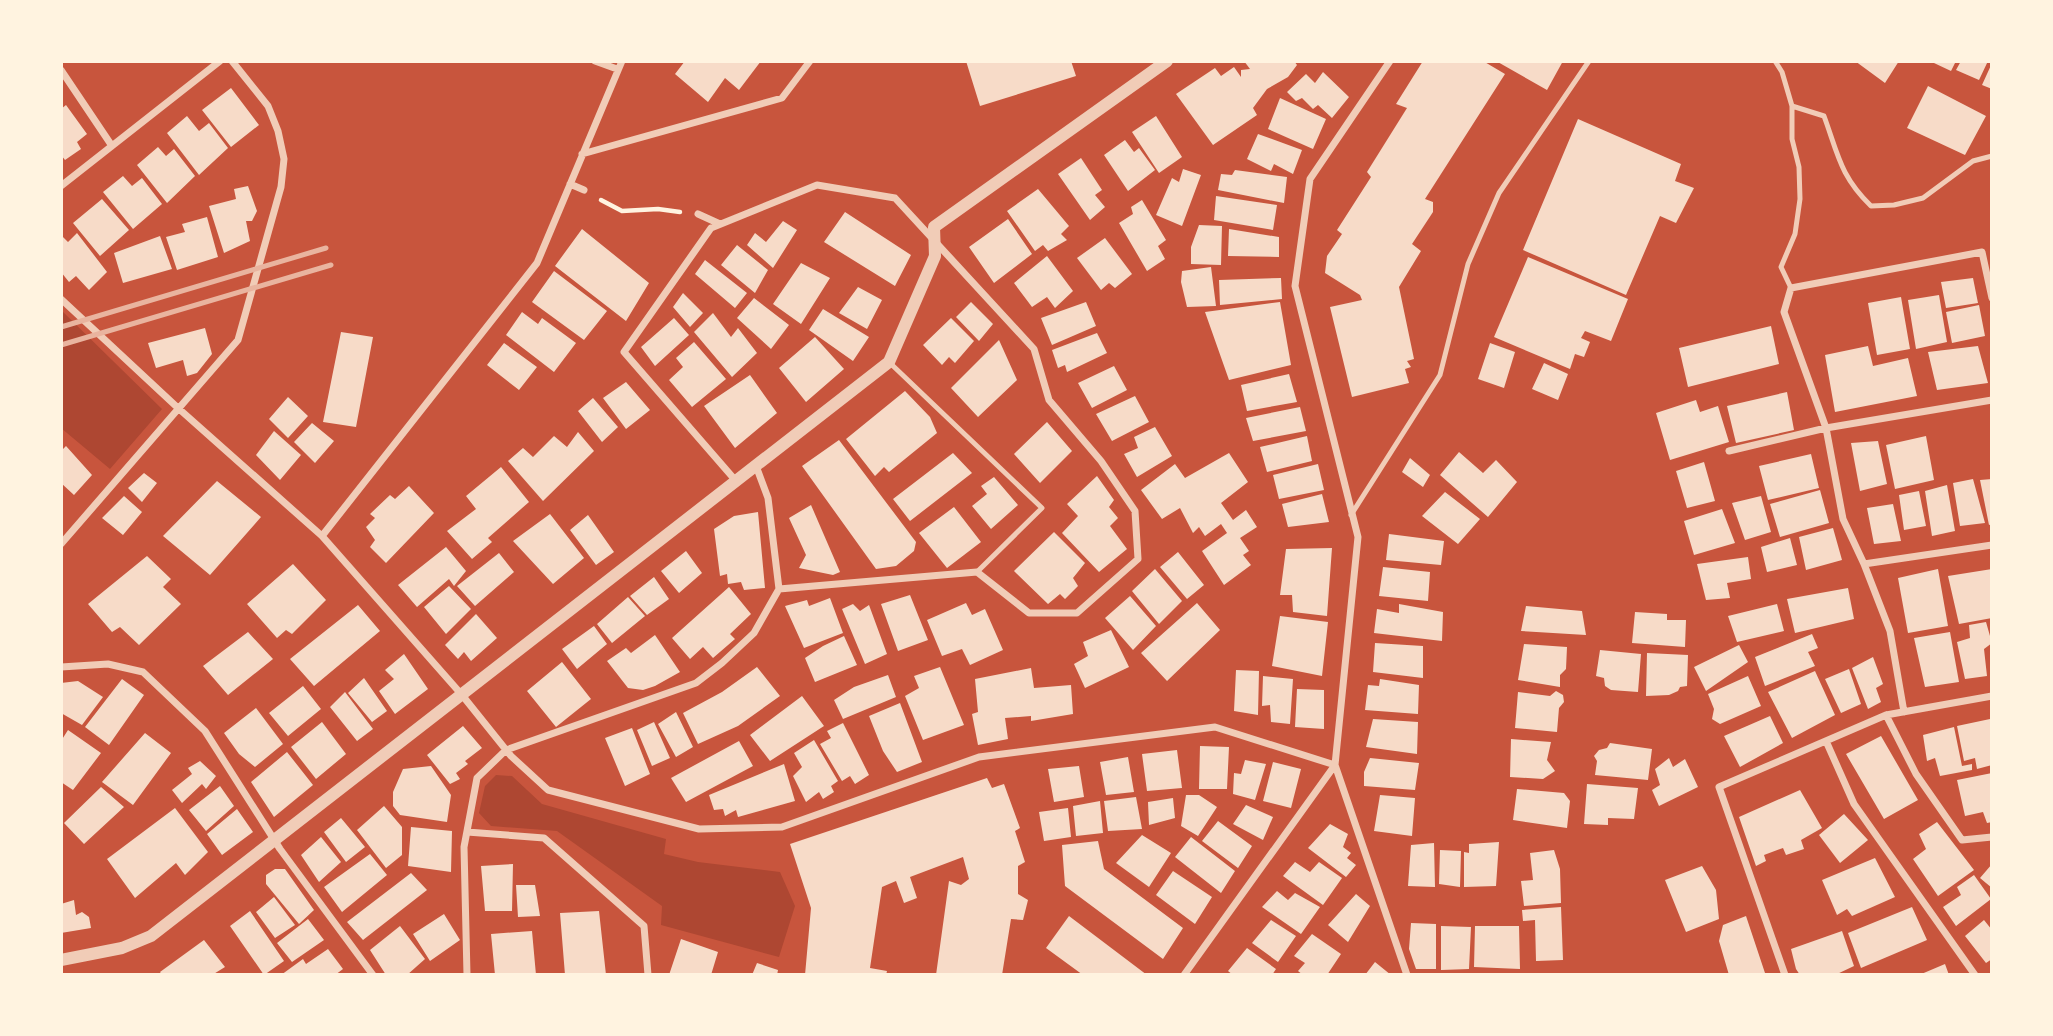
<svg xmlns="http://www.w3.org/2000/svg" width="2053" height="1036" font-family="'Noto Sans',sans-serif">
<rect width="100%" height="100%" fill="#c8553d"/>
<path fill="#ae4732" d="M61,310L162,409L110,469L61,428Z
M496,775L512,776L542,804L666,839L664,854L698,862L780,872L795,906L779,957L661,925L662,906L557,831L491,826L479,813L485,786Z"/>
<path fill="#f7dbc8" d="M685,61H761L739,90L725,78L708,102L675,74Z
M966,61H1071L1076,76L980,106Z
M1244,61H1294L1297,65L1288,77L1267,89L1253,108L1257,115L1213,145L1176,94L1215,68L1221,76L1234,67L1241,77V70L1250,69Z
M1423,61H1483L1505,74L1425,199L1433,202V212L1412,244L1421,251L1399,287L1414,359L1407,361L1411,367L1405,369L1409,383L1352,397L1330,307L1362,300L1360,295L1325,273L1327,256L1342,234L1337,230L1371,177L1367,172L1407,108L1396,104Z
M1496,61H1563L1547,90Z
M1855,61H1899L1885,83Z
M1935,61H1956L1951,71L1934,63Z
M1961,61H1988L1979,80L1956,70Z
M1992,63V89L1982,85Z
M1323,72L1349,97L1332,118L1318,105L1313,109L1302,98L1296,101L1287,92L1306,74L1315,83Z
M1928,86L1986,116L1965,155L1907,128Z
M231,88L259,125L231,147L202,110Z
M1280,98L1326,119L1313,149L1268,129Z
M66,105L87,134L77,142L81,149L65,160L61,155V109Z
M187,116L199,131L209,123L228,148L199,175L167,133Z
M1156,116L1182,157L1159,173L1132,132Z
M1578,119L1681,164L1675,181L1694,188L1676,223L1660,216L1626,295L1523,250Z
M1258,134L1302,150L1293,174L1274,164L1271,171L1247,159Z
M1125,140L1134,152L1139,148L1155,170L1128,191L1104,155Z
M158,147L166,156L174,149L195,176L167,203L137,165Z
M1081,158L1102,190L1095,195L1105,207L1090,220L1058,174Z
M1183,169L1201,175L1182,226L1156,215L1172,178L1179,182Z
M1235,170L1287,177L1284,203L1218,190L1221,174L1232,175Z
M123,176L132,186L142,178L162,204L133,229L103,192Z
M248,186L257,211L252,221H246L250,241L224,253L209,206L236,199L234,189Z
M1038,189L1069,226L1061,234L1067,240L1048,251L1043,245L1035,251L1007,211Z
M1216,196L1277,205L1273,230L1214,220Z
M102,199L129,230L100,256L73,223Z
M1142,200L1166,240L1158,246L1165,259L1147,271L1119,223L1133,214L1131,207Z
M845,212L911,255L895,286L824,242Z
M207,217L218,257L177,270L166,237L185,232L182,224Z
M1008,219L1032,254L994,283L969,247Z
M783,221L797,230L773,268L747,245L755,233L766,242Z
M1199,225L1222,226L1221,265L1191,264V247Z
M582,229L649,283L626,321L555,266Z
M1229,229L1279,237V257L1228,256Z
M77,233L107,272L89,290L76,276L69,282L61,272V235L68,242Z
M160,236L172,269L123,283L114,253Z
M1105,238L1132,274L1115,288L1109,283L1101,290L1077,258Z
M737,245L768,270L755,293L721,265Z
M1047,256L1073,291L1055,308L1047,297L1032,307L1014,283Z
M1528,257L1628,299L1611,341L1585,331L1581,338L1590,342L1584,357L1575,354L1570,369L1494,337Z
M705,260L747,293L735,308L695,274Z
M801,263L830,278L801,324L773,304Z
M1211,267L1216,306L1187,307L1181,282L1182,271Z
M554,271L607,311L584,340L532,302Z
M1281,278L1282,299L1220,305L1219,280Z
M1973,278L1978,303L1946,308L1941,282Z
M858,287L882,300L867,329L839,313Z
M683,293L703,313L690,327L673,307Z
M1939,295L1947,342L1916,349L1908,300Z
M1901,297L1910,349L1877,355L1868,303Z
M754,298L789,325L771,349L737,318Z
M971,302L993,324L979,341L956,317Z
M1086,302L1096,326L1052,345L1041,318Z
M1280,302L1291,365L1229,380L1205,312Z
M1979,305L1985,336L1952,343L1946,312Z
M823,309L869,337L853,361L809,330Z
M522,312L538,324L542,318L576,343L554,372L506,335Z
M713,313L731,337L738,328L757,353L732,377L694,332Z
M674,318L689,335L655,366L641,347Z
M951,318L974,341L955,363L949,357L942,365L923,345Z
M1771,326L1779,364L1688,387L1679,348Z
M205,328L212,354L197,373L187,376L183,360L156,368L148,343Z
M341,332L373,337L356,427L323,422Z
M1097,333L1107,353L1067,372L1065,365L1058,368L1052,350Z
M815,337L844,369L806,402L779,368Z
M999,340L1017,380L978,417L951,388Z
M694,342L726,379L692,407L669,380L683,367L676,358Z
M504,343L537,367L519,390L487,365Z
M1490,343L1515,352L1504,388L1478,379Z
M1868,346L1873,366L1908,358L1917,396L1835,412L1825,355Z
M1978,346L1988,383L1937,390L1928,352Z
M1544,363L1568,374L1558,400L1532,389Z
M1114,366L1127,390L1092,408L1078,383Z
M1289,374L1297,402L1247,411L1241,385Z
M750,375L777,413L735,448L704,406Z
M626,382L650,410L626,429L603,398Z
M905,391L930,417L937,433L889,472L884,467L875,476L846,439Z
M1787,392L1794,430L1736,443L1727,406Z
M1135,396L1149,422L1112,441L1096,414Z
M288,397L308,416L288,438L269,419Z
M593,398L618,427L602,442L578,411Z
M1696,400L1700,412L1718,406L1729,442L1670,460L1656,413Z
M1300,407L1306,431L1253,441L1246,418Z
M1047,422L1072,451L1040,483L1014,454Z
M312,423L334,441L315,463L294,442Z
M1155,427L1172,456L1137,477L1124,454L1138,448L1134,437Z
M274,431L301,455L280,480L256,455Z
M578,432L594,451L543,501L508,461L523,448L533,457L554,436L567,447Z
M1307,436L1312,461L1267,472L1260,447Z
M1926,436L1934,480L1895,489L1886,445Z
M839,440L916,542L914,551L896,566L876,569L802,466Z
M1878,441L1887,484L1860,491L1851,443Z
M66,446L92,475L74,495L61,483V451Z
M1459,452L1483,473L1496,460L1517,482L1488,517L1440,475Z
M953,453L972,473L910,521L893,499Z
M1229,453L1248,482L1221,503L1233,520L1246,510L1257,527L1240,538L1249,551L1243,555L1251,565L1224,585L1202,551L1227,533L1221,524L1205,536L1199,527L1193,533L1180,508L1162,519L1141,490L1175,464L1185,478Z
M1811,454L1819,488L1768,500L1759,466Z
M1410,458L1430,475L1423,487L1402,472Z
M1704,462L1715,501L1687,508L1676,471Z
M1318,464L1324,490L1279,499L1273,475Z
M501,467L529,502L488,538L492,542L472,559L447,531L476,509L466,496Z
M144,473L157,483L142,502L128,488Z
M1097,476L1114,500L1109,507L1118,518L1110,526L1127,549L1099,572L1062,533L1078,516L1067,504Z
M994,477L1018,505L991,529L972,506L987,494L981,486Z
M1973,479L1985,523L1960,526L1953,483Z
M1992,479V524L1989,525L1980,480Z
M217,481L261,517L210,575L163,536Z
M1947,485L1955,531L1932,536L1925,491Z
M409,486L434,513L386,563L370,547L375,540L366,527L375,518L370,514L390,495L395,499Z
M1820,490L1829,523L1780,537L1770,504Z
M1919,491L1926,526L1904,530L1899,495Z
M1445,492L1480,519L1458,544L1422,516Z
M1322,494L1329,522L1288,527L1282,504Z
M124,496L142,512L123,535L102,518Z
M1761,496L1771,532L1745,540L1732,503Z
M1893,504L1901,541L1874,544L1867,508Z
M811,505L840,572L833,575L799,568L806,555L789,518Z
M954,507L981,542L947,568L919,533Z
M1722,509L1735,543L1694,555L1684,521Z
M758,512L765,588L744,590L741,582L728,584L727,574L720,576L714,529L734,516Z
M550,514L584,558L553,584L513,541Z
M588,515L614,552L596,565L570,530Z
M1833,528L1842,560L1806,570L1799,537Z
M1054,532L1085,563L1073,578L1078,586L1065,599L1060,594L1048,604L1014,571Z
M1389,534L1444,541L1441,565L1386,560Z
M1790,538L1797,565L1767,572L1761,547Z
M446,547L466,571L454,586L449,579L417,607L398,585Z
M1332,548L1327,616L1293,612L1292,595H1280L1286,549Z
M686,551L702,573L679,593L661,571Z
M1178,552L1204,585L1187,599L1160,567Z
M499,553L514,572L475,606L457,586Z
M147,556L171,579L163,587L181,604L139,645L120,627L112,632L88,604Z
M1748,557L1751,579L1727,583L1730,598L1706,600L1697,564Z
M293,564L326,600L292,634L286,630L277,638L247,604Z
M1383,567L1430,572L1428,601L1379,596Z
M1155,569L1182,601L1159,624L1132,591Z
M1938,569L1948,626L1908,633L1898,578Z
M1992,569V618L1959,624L1948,576Z
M654,577L669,599L647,615L630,596Z
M449,586L471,609L446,634L424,607Z
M729,587L751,614L730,634L735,639L713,658L703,647L690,659L672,638Z
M1848,588L1854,619L1795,633L1787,599Z
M910,595L928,640L898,651L881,604Z
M1130,596L1156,626L1133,650L1105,618Z
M628,597L645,616L612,643L597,624Z
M830,598L843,633L804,648L785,606L807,600L809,606Z
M966,603L972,615L985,609L1003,650L970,665L962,649L942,656L927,620Z
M1197,603L1220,630L1167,681L1141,653Z
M853,604L860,611L869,605L887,654L865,664L842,609Z
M1399,604L1443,612L1442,641L1374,633L1377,609L1399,613Z
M1777,604L1784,631L1737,642L1728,616Z
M358,605L380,631L314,686L290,659Z
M1526,606L1582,611L1586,635L1521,631Z
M1635,612L1667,614V620H1686L1685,647L1632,643Z
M476,614L497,638L471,661L464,652L458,659L445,645Z
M1280,616L1328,622L1322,676L1272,666Z
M1986,622L1992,643L1984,649L1987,676L1965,679L1957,642L1970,638L1969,625Z
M594,626L607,644L577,669L562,649Z
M1111,630L1129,667L1085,688L1074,664L1088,656L1083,642Z
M248,632L273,659L228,695L203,666Z
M1950,632L1959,682L1925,687L1914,638Z
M1812,634L1818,648L1808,652L1815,666L1765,686L1755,657Z
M655,635L680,672L655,686L643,690L628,688L607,661L626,648L631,653Z
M844,636L857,665L815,682L805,658L823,646Z
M1375,643L1423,646V678L1373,672Z
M1524,644L1567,647L1566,669L1560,675V687L1518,680Z
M1739,645L1748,662L1706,691L1694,667Z
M1600,650L1641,654L1638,692L1611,690L1605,686L1604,678L1596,676Z
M1647,653L1688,655L1687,686L1680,687L1678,691L1669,695L1646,696Z
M404,654L428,689L395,714L379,691L394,679L385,670Z
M1873,657L1883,684L1876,688L1881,702L1868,709L1852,668Z
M562,662L591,699L556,727L527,691Z
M757,667L780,696L738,726L698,744L683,713L722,692Z
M940,667L964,725L923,740L905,696L919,688L914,676Z
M1031,668L1034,688L1071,685L1073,714L1031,721V716L1005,718L1008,739L978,745L972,714L978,712L975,679Z
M1849,669L1861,704L1841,713L1825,679Z
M1236,670L1259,671L1258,715L1234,711Z
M1815,671L1835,715L1792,738L1768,692Z
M888,675L896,697L843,719L834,700L854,687Z
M1263,676L1293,679L1290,724L1271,722L1270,705L1262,706Z
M1748,676L1761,706L1720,724L1712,719L1714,709L1708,694Z
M364,678L387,711L372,722L348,693Z
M122,679L144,695L109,745L85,727Z
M1380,679L1419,685L1418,714L1365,710L1368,685L1379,686Z
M78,681L103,697L82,725L61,713V683Z
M303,686L321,709L288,736L269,713Z
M1297,689L1324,690V729L1295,727Z
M1556,691L1563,695L1564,702L1559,708L1557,732L1515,728L1518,692L1550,696Z
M345,692L373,729L357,741L330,707Z
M802,696L824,726L770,761L750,735Z
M900,703L922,762L897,772L883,751L869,716Z
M256,708L283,744L255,767L239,754L224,733Z
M676,712L693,747L676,757L658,724Z
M1770,716L1783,743L1740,767L1724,736Z
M1373,719L1418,722L1417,754L1366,747Z
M1990,719L1992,765L1977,769L1975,758L1964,761L1957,726Z
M322,722L346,754L316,779L291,747Z
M654,722L670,758L652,766L637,730Z
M843,723L869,775L855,784L850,776L842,781L820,744L831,738L827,731Z
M463,726L482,748L465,761L468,764L456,773L460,779L450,784L427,755Z
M1954,727L1962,766L1972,764V770L1940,776L1935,758L1927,761L1923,735Z
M632,728L650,774L625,786L605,738Z
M68,730L101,753L73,790L61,782V741Z
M145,733L171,753L133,805L102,782Z
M1881,736L1918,800L1884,819L1846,754Z
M1511,739L1551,742L1547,760L1555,771L1543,779L1510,777Z
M814,740L838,781L831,786L834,792L823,799L819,792L806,802L793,776L802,767L794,753Z
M739,741L753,766L686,802L671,778Z
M1610,743L1652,749L1648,780L1595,775L1597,761L1594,756L1599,750L1607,748Z
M1200,746L1229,747L1227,789H1199Z
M1177,750L1182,788L1147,791L1142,754Z
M287,752L313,785L274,817L251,782Z
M1128,757L1134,792L1106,795L1100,762Z
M1370,758L1419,763L1415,790L1364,786V772Z
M1669,758L1673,767L1685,759L1698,787L1659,806L1652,790L1660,785L1655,769Z
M1245,760L1266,764L1255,800L1233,794L1234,773L1241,774Z
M200,761L216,776L206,789L202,784L182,803L172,790L192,774L188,768Z
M1273,762L1301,769L1291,808L1263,801Z
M784,764L795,801L738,817L736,810L725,816L723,809L714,810L709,795Z
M431,766L451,795L447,822L400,815L393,806V792L403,769Z
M1079,766L1084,797L1054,802L1048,769Z
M1992,773V822L1987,823L1983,812L1965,816L1957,780Z
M987,778L992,788L1004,784L1020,828L1015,831L1025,862L1018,866V894L1028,900L1023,920L1011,919L1002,975H936L949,881L961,885L969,879L963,857L910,877L917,898L904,903L896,881L882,887L870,968L887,971L886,975H805L811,908L790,844Z
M1587,784L1638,788L1634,819L1608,818V825L1584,824Z
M220,786L234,806L206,831L189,810Z
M101,787L124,807L84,844L64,823Z
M1517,789L1564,793L1570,801L1567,828L1513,820Z
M1800,790L1822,828L1801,840L1804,849L1786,855L1783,848L1764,855L1766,861L1756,866L1739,817Z
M1186,795H1199L1217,807L1198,836L1181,826Z
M1380,795L1415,798L1412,836L1374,831Z
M1136,797L1142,829L1108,831L1104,801Z
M1173,798L1175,818L1149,825L1148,802Z
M1100,801L1103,833L1076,836L1073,806Z
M1246,805L1273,817L1263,840L1233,824Z
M384,806L402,827V855L386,868L357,830Z
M175,808L208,852L185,875L176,863L135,898L107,859Z
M1068,808L1071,837L1044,841L1039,812Z
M237,809L253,832L222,855L207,834Z
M1844,814L1868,840L1840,863L1819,835Z
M341,818L365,847L346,862L324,832Z
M1218,821L1252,846L1238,868L1202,841Z
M1937,822L1974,870L1938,896L1913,859L1926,849L1919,834Z
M1330,824L1348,834L1343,847L1351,853L1347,858L1356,865L1346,877L1308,848Z
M411,827L452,831L451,872L408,866Z
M1142,835L1171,853L1149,887L1116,863Z
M321,837L341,862L319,882L301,855Z
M1191,837L1235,871L1221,893L1175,857Z
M1098,841L1104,869L1183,928L1163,959L1065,886L1062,845Z
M1499,842L1496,886L1464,887V852L1469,853V844Z
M1434,843L1435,887L1408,886L1411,845Z
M1440,850L1461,851L1460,887L1439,884Z
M1554,850L1560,869L1561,903L1524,906L1521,881L1533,880L1530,853Z
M370,854L387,875L342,912L324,887Z
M1875,858L1895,897L1852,916L1847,909L1837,915L1822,880Z
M1295,862L1310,872L1319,862L1342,878L1323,905L1283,876Z
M513,864L512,911H485L481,866Z
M1992,864V888L1980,878Z
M1702,866L1716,890L1719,919L1686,932L1665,880Z
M275,869H285L314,910L299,924L266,884V875Z
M1173,871L1212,897L1195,924L1156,895Z
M411,873L427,890L363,940L347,922Z
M1974,875L1991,899L1956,926L1943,907L1961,895L1957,887Z
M516,885H535L540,916L518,917Z
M1277,891L1288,900L1295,893L1320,907L1301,934L1262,907Z
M1356,894L1370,906L1348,942L1328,925Z
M274,897L295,925L275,938L256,912Z
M74,900L76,915L82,912L89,917L91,928L61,933V904Z
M1561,907L1563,960L1536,961L1535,920L1523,921L1522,910Z
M1912,907L1927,940L1861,968L1848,933Z
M250,911L284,961L264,975L230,926Z
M599,911L606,975H565L560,913Z
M444,914L460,940L430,961L413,934Z
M1069,916L1147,975H1083L1046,948Z
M1746,916L1765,973L1729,975L1719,941L1723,925Z
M308,919L324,940L292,962L277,943Z
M1271,920L1296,936L1278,962L1252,943Z
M1984,920L1992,930V959L1986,963L1965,936Z
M1411,923L1436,924V969H1416L1409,949Z
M400,926L425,959L407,975H386L370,950Z
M1441,926L1471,927L1469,969L1441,970Z
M1475,926H1519L1520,969L1474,967Z
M532,931L536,975H495L491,934Z
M1842,931L1854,966L1835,975H1800L1796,969L1791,949Z
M1312,934L1341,954L1327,975H1303L1298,971L1305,963L1294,956Z
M681,939L718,952L711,975H669Z
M204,940L225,967L212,975H162L160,972Z
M1247,948L1276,969L1272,975H1233L1228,971Z
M328,949L343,969L335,975H281L303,959L306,964Z
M1375,962L1391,975H1365Z
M757,963L778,970L777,975H752Z
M1945,964L1949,975H1919Z"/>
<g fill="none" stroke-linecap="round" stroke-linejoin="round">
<path stroke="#fff3e0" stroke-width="4.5" d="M601,200L622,211L658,209L680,212"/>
<path stroke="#f1ccb7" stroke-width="5" d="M1775,61L1782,72L1792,106V139L1799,167L1800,199L1795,234L1781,267L1791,288
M1792,106L1824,116C1838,154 1840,176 1871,206L1894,205L1923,198L1973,161L1992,156
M890,363L1042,508L977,572
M1351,515L1440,375L1468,264L1499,193L1589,61"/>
<path stroke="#f1ccb7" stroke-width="7" d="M595,61L617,69
M61,70L112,146
M582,154L782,98L810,61
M570,184L584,190
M61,186L220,61
M698,214L720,224
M61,299L178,408L322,536L462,695L511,756L548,790L699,829L782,827L979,757L1215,727L1335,765L1407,975
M1729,451L1826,428L1992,400
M736,481L624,352L711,228L817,185L895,198L1034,349L1049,400L1101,461L1135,511L1138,559L1077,613H1029L977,572L779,589
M322,536L537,263L622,61
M61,544L238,340L281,187L284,159L278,131L268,106L232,61
M1864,564L1992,545
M61,667L108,664L143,672L205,731L280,849L373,975
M1904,712L1890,631L1864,564L1843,519L1826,428L1784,312L1791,288L1982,252L1992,298
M1886,715L1916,774L1962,840L1992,837
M1826,741L1854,804L1975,975
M467,832L544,838L644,926L648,975
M467,975L464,847L477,778L506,750L696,683L722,663L754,633L779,589L768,498L756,466
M1184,975L1335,765L1358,537L1295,286L1310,179L1390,61
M1785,975L1719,787L1886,715L1992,696"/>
<path stroke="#f1ccb7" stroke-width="12" d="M61,960L122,948L151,936L889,362L935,256L934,227L1167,61"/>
<path stroke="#e9b49f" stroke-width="5" d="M61,327L326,248
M61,345L331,265"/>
</g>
<rect width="2053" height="1036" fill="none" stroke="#fff3e0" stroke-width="126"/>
</svg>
